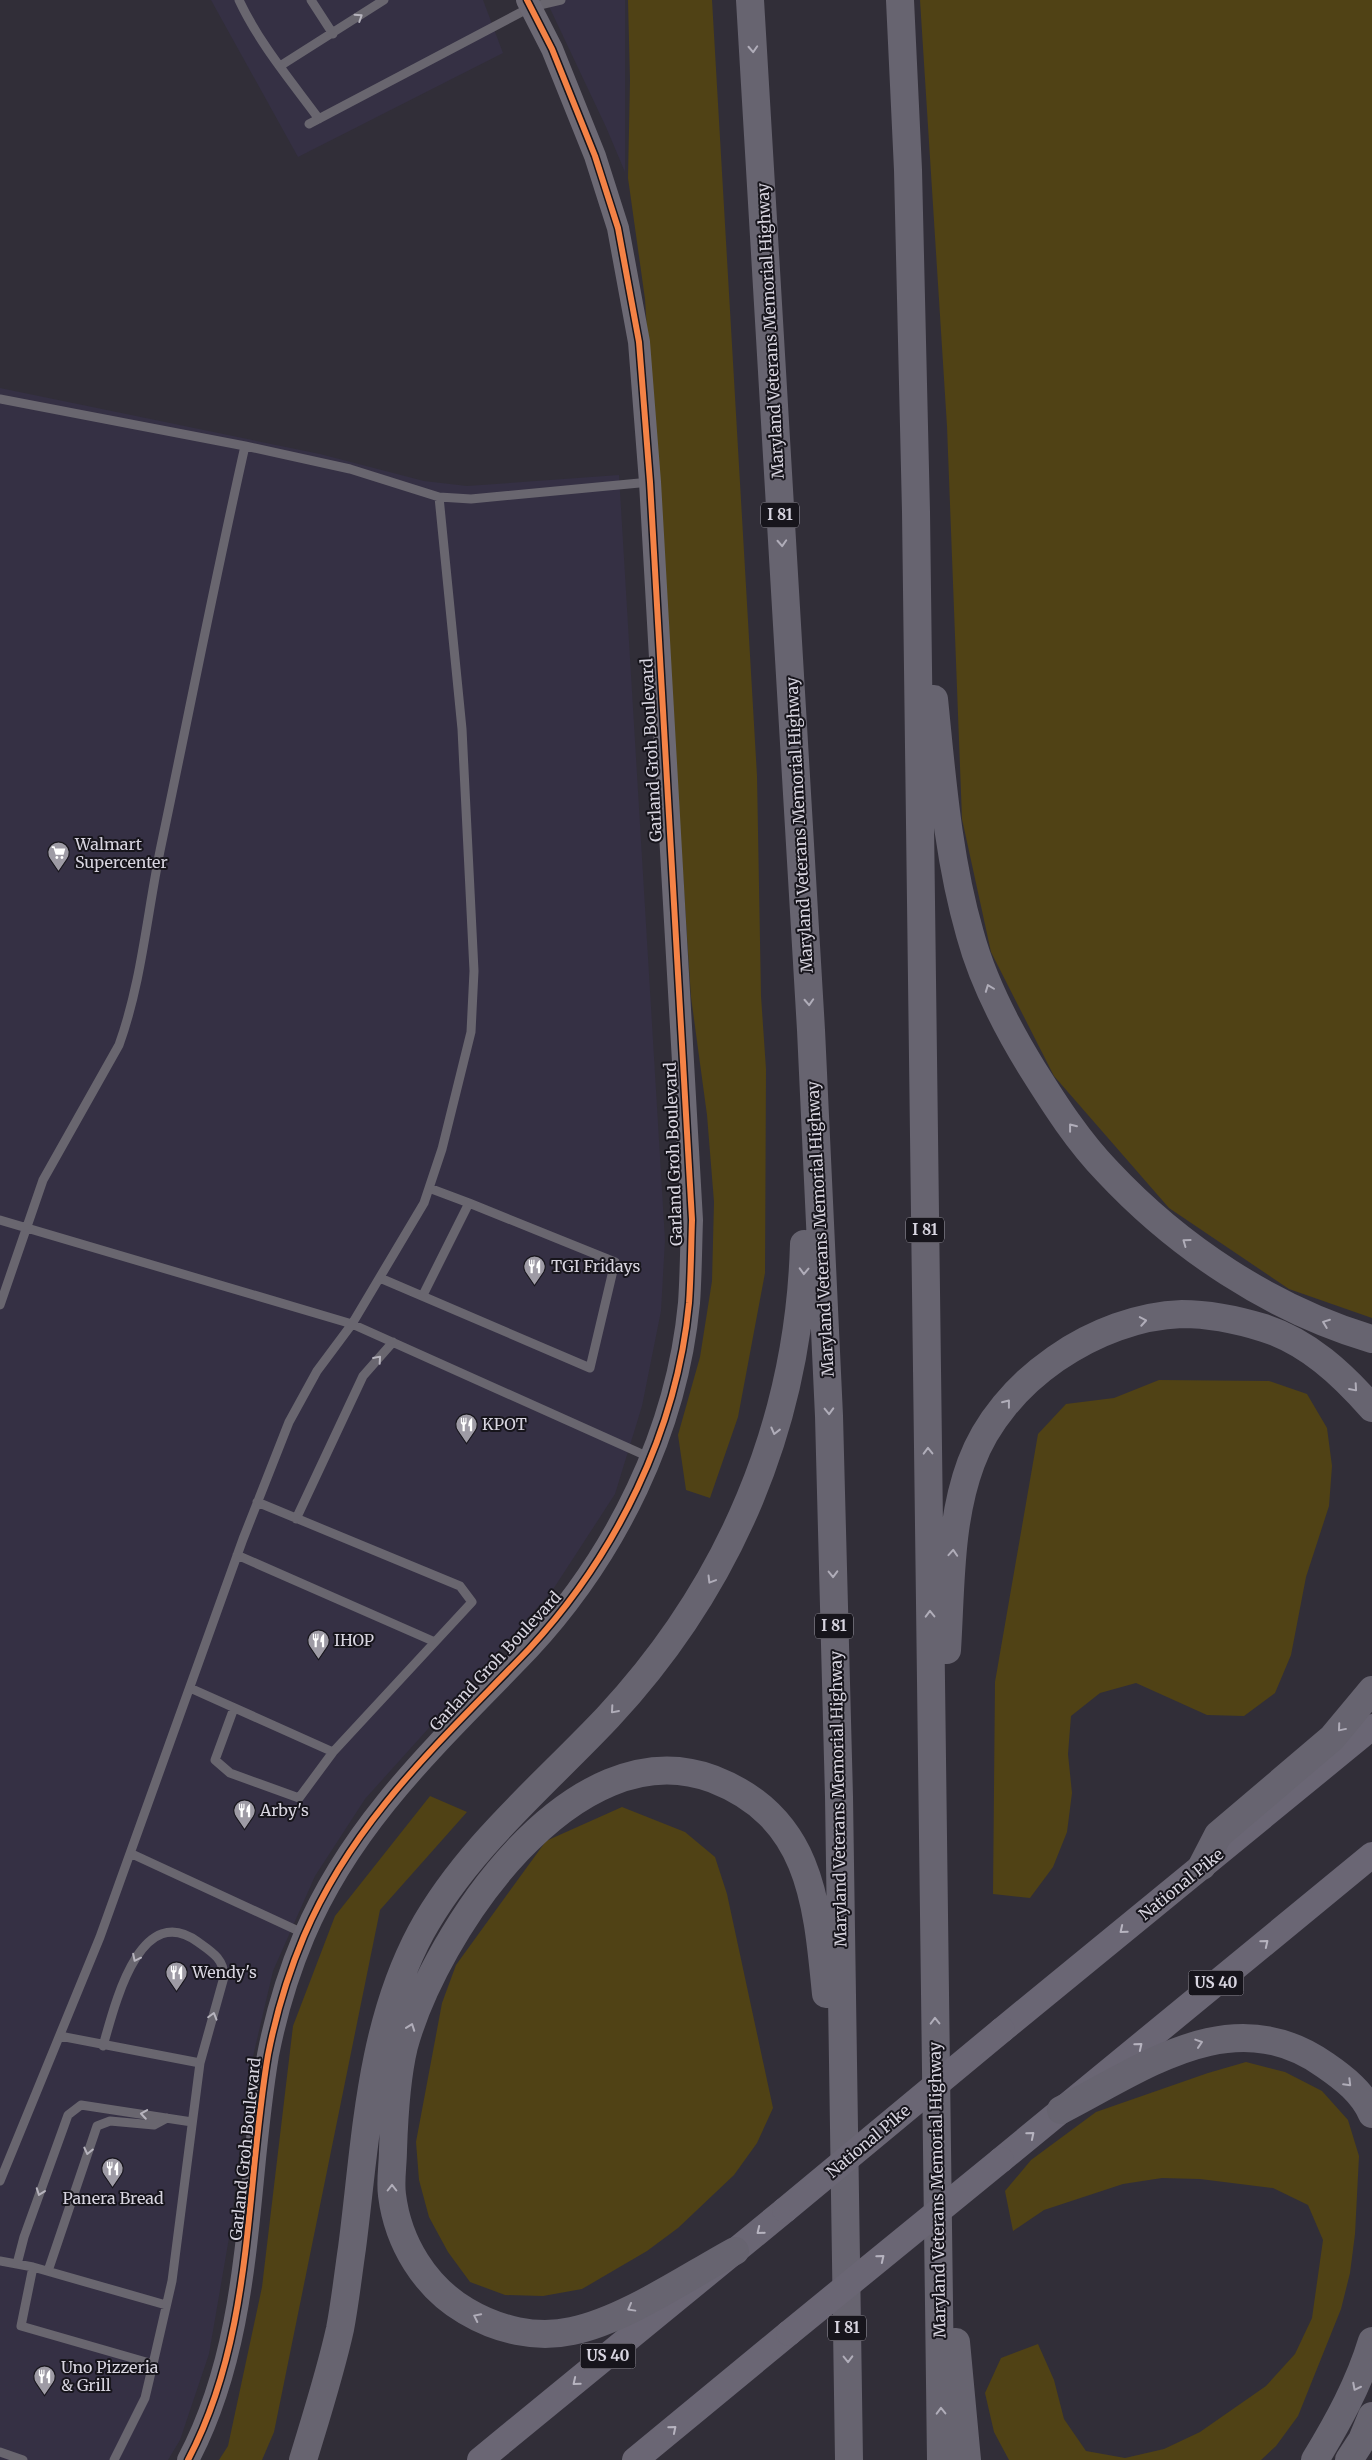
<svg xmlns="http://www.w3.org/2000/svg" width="1372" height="2460" font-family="Merriweather,serif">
<rect width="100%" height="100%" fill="#312e38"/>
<path fill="#353044" d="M211,0H483L503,53L298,157Z
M546,0H625V172L606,127Z
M0,388L320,454L424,481L467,486L619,475L665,1240L661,1311L642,1406L615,1494L552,1591L365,1799L315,1876L273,1971L248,2078L230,2232L209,2354L180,2440L168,2460H0Z"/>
<path fill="#504215" d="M628,0H712L757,776L761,996L766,1069L765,1273L738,1417L710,1498L686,1490L678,1435L700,1357L712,1281L714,1202L707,1115L691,997L645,299L628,178L630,80Z
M920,0H1372V1318L1289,1289L1169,1208L1054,1076L991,952L962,819L947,426Z
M1159,1380L1269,1381L1307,1394L1327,1428L1332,1466L1329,1506L1306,1577L1291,1655L1275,1693L1244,1716L1207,1715L1136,1683L1100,1693L1071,1716L1068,1754L1072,1793L1067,1832L1053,1867L1030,1898L993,1894L995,1682L1038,1434L1066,1404L1114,1398Z
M430,1796L467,1812L380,1910L274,2432L262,2460H219L228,2446L262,2287L293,2026L335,1916Z
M622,1807L685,1832L715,1857L727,1894L773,2108L757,2143L734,2175L678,2228L647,2251L582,2289L543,2296L505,2295L470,2282L448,2252L429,2217L419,2180L416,2142L442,2003L456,1965L546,1841Z
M1246,2062L1285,2072L1322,2091L1348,2120L1359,2156L1355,2234L1350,2273L1341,2309L1298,2416L1276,2446L1261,2460H1009L994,2432L985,2393L1001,2358L1038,2344L1054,2380L1064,2419L1086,2451L1125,2458L1164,2449L1200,2432L1266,2386L1295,2354L1312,2318L1323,2240L1308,2205L1273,2188L1200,2179L1162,2178L1123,2184L1044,2210L1013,2231L1005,2191L1031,2160L1096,2112L1208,2073Z"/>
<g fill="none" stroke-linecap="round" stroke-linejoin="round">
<path stroke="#69666f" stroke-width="9" d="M239,0C259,43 291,81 319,119
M311,0L333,34
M280,66L384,0
M309,124L531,7L561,0
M0,399L245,446
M429,1188L469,1203
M0,1220L352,1324L651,1458
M380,1278L590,1368L615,1262L469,1203L423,1295
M0,1305L43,1180L119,1045C142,981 147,913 161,846C189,713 215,579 245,446L350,469L439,497L471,499L650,482
M296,1519L363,1376L393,1342
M237,1555L435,1642
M190,1688L333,1752L472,1602L460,1586L257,1502
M234,1708L215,1760L230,1773L299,1798L333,1752
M132,1854L305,1934
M60,2036L200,2063
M103,2046C114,2008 139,1899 198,1942C212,1952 224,1959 224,1977L200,2063L172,2281L153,2364L145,2398L114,2460
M0,2181L100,1937L243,1539L289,1422L317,1371L352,1324L424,1203L442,1149L471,1032L474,971L462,729L439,497
M0,2261L33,2267L21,2326L153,2364
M17,2264L24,2237L68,2115L81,2105L192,2122
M33,2267L166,2305
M48,2271L97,2126L110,2121L154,2125L167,2118
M0,2452L23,2460"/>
<path stroke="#6c6974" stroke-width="22" d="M188,2460C254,2335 245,2190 268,2055C276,2014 288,1974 304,1936C354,1818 443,1739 529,1649C616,1555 677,1431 689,1303C691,1275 691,1247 692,1220L650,482L639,342L618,228L595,156L552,49L527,0"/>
<path stroke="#6a6674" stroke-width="26" d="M1002,2030L1372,1727
M1001,2160L1372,1855
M480,2460L785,2210
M635,2460L789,2333"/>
<path stroke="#676470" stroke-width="28" d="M750,0L811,1030L829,1416L839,1797L849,2460
M900,0L908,170L916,512L941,2460
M934,699C942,778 948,858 970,934C983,982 1007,1028 1033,1070C1055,1105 1078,1141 1107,1171C1178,1247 1271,1309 1372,1339
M947,1650C951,1588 949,1522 971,1463C1001,1381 1096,1317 1182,1314C1210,1314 1238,1320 1264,1328C1308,1342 1342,1374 1372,1408
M1202,1866L1218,1835L1332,1738L1372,1690
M1061,2110C1145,2067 1233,2000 1325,2065C1344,2078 1363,2093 1372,2114
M735,2251C687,2277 625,2320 572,2331C536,2339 498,2330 466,2311C425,2287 398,2243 392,2195C390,2181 393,2164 393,2150C394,2119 397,2075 404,2046C435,1933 573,1726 713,1779C811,1817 817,1902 826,1994
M956,2342L967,2460
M303,2460C316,2417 330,2374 340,2329C345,2303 348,2275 352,2248C366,2141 369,2029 421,1932C467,1848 544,1785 608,1717C730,1586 799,1423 804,1244
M1315,2460C1338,2422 1359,2384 1372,2341
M1349,2460L1362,2440L1372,2416"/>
<path stroke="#6a6674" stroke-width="26" d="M785,2210L1002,2030
M789,2333L1001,2160"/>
<defs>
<path id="cycleway" d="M188,2460C254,2335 245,2190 268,2055C276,2014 288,1974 304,1936C354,1818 443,1739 529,1649C616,1555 677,1431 689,1303C691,1275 691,1247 692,1220L650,482L639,342L618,228L595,156L552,49L527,0"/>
</defs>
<use href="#cycleway" stroke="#17151c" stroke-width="9"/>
<use href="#cycleway" stroke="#f48246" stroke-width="6"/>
</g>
<defs><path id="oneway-chevron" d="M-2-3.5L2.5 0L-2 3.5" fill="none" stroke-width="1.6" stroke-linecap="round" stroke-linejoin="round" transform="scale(1.25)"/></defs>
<g stroke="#b7b4be">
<use href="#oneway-chevron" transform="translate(359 17) rotate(-33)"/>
<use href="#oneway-chevron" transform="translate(378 1359) rotate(-49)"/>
<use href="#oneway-chevron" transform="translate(136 1958) rotate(116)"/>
<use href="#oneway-chevron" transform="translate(213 2016) rotate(-74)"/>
<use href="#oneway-chevron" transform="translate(144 2114) rotate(-171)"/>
<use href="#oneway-chevron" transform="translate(88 2151) rotate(103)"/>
<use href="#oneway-chevron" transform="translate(40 2192) rotate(110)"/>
</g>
<g stroke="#b0adb9">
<use href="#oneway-chevron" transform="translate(753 49) rotate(87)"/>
<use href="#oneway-chevron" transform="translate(782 543) rotate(87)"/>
<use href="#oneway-chevron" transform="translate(989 988) rotate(-111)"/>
<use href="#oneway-chevron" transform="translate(809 1002) rotate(87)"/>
<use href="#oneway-chevron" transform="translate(1072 1127) rotate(-128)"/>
<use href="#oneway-chevron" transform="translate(1186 1242) rotate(-144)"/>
<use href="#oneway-chevron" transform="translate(804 1271) rotate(92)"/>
<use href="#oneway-chevron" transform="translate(1143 1321) rotate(-10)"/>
<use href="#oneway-chevron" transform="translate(1326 1323) rotate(-159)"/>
<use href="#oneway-chevron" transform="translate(1354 1388) rotate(49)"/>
<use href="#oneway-chevron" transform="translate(1007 1403) rotate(-52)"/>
<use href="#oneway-chevron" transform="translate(829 1411) rotate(88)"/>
<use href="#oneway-chevron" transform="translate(775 1431) rotate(104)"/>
<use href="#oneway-chevron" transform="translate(928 1451) rotate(-91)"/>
<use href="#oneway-chevron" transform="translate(953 1553) rotate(-86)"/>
<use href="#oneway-chevron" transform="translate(833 1574) rotate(89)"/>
<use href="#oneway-chevron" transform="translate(711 1580) rotate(121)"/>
<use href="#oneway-chevron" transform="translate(930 1614) rotate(-91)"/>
<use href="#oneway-chevron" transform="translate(614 1710) rotate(131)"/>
<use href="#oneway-chevron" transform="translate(1341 1728) rotate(130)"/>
<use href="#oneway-chevron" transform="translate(935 2021) rotate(-91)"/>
<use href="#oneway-chevron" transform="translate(411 2027) rotate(-70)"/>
<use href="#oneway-chevron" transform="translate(1199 2043) rotate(-18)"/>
<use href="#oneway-chevron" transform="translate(1348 2083) rotate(45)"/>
<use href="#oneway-chevron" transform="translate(392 2188) rotate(-90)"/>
<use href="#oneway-chevron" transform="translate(631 2308) rotate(151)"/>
<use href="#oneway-chevron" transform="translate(477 2317) rotate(-154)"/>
<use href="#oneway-chevron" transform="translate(848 2359) rotate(89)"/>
<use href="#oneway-chevron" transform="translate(1356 2387) rotate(117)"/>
<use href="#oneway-chevron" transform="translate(941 2411) rotate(-91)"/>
</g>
<g stroke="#b7b4c0">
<use href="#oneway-chevron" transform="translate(1123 1930) rotate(141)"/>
<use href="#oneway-chevron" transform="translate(1265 1943) rotate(-39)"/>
<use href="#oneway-chevron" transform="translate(1139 2046) rotate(-39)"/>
<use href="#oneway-chevron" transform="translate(1031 2135) rotate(-40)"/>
<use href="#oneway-chevron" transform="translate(760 2231) rotate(141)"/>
<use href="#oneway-chevron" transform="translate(881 2258) rotate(-39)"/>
<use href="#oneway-chevron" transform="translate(576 2382) rotate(141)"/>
<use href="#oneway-chevron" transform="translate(673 2429) rotate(-40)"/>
</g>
<defs>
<symbol id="supermarket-pin" viewBox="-11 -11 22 30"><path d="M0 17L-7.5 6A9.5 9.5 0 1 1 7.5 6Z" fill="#9e9ba5" stroke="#17151c"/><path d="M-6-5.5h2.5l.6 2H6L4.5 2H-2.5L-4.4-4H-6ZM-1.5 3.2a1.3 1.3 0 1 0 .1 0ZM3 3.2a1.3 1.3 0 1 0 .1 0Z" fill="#fff"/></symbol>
<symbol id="restaurant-pin" viewBox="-11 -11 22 30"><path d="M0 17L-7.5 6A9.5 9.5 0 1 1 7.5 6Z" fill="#9e9ba5" stroke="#17151c"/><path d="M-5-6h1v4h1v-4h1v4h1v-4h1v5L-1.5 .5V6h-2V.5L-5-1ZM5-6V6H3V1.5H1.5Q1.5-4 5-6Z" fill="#fff"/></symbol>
</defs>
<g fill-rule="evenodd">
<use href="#supermarket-pin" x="46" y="840" width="25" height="34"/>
<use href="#restaurant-pin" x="522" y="1254" width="25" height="34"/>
<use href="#restaurant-pin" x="454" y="1412" width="25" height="34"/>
<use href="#restaurant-pin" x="306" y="1628" width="25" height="34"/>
<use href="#restaurant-pin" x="232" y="1798" width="25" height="34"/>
<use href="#restaurant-pin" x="164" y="1960" width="25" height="34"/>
<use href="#restaurant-pin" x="100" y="2156" width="25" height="34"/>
<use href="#restaurant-pin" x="32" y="2364" width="25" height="34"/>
</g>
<g text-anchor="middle" stroke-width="4" stroke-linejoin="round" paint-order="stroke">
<g fill="#17151c" stroke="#9e9ba5" stroke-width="1">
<rect x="761" y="502.5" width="38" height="25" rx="4"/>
<rect x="906" y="1217.5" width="38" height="25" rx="4"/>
<rect x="815" y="1613.5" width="38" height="25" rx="4"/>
<rect x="1188.5" y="1970.5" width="55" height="25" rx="4"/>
<rect x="828" y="2315.5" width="38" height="25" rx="4"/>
<rect x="580.5" y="2343.5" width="55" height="25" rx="4"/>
</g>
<g font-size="15" font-weight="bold" fill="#d8d5e0">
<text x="780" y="520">I 81</text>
<text x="925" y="1235">I 81</text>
<text x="834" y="1631">I 81</text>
<text x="1216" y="1988">US 40</text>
<text x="847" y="2333">I 81</text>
<text x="608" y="2361">US 40</text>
</g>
<g font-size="16" fill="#d8d5e0" stroke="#17151c">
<text transform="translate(770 331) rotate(-93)" y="6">Maryland Veterans Memorial Highway</text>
<text transform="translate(651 750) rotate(-93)" y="6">Garland Groh Boulevard</text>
<text transform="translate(799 825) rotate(-93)" y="6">Maryland Veterans Memorial Highway</text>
<text transform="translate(673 1154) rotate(-92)" y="6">Garland Groh Boulevard</text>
<text transform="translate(820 1229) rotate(-93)" y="6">Maryland Veterans Memorial Highway</text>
<text transform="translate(495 1661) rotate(-47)" y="6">Garland Groh Boulevard</text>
<text transform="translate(838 1799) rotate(-91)" y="6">Maryland Veterans Memorial Highway</text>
<text transform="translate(1181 1884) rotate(-39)" y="6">National Pike</text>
<text transform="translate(868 2141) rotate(-40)" y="6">National Pike</text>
<text transform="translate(245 2149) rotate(-84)" y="6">Garland Groh Boulevard</text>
<text transform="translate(937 2190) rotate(-91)" y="6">Maryland Veterans Memorial Highway</text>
</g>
<g font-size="16" fill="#d8d5e0" stroke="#17151c" text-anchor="start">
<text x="75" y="850">Walmart<tspan x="75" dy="18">Supercenter</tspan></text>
<text x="551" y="1272">TGI Fridays</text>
<text x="482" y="1430">KPOT</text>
<text x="334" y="1646">IHOP</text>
<text x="260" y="1816">Arby's</text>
<text x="192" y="1978">Wendy's</text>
<text x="113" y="2204" text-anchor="middle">Panera Bread</text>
<text x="61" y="2373">Uno Pizzeria<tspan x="61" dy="18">&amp; Grill</tspan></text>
</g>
</g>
</svg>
